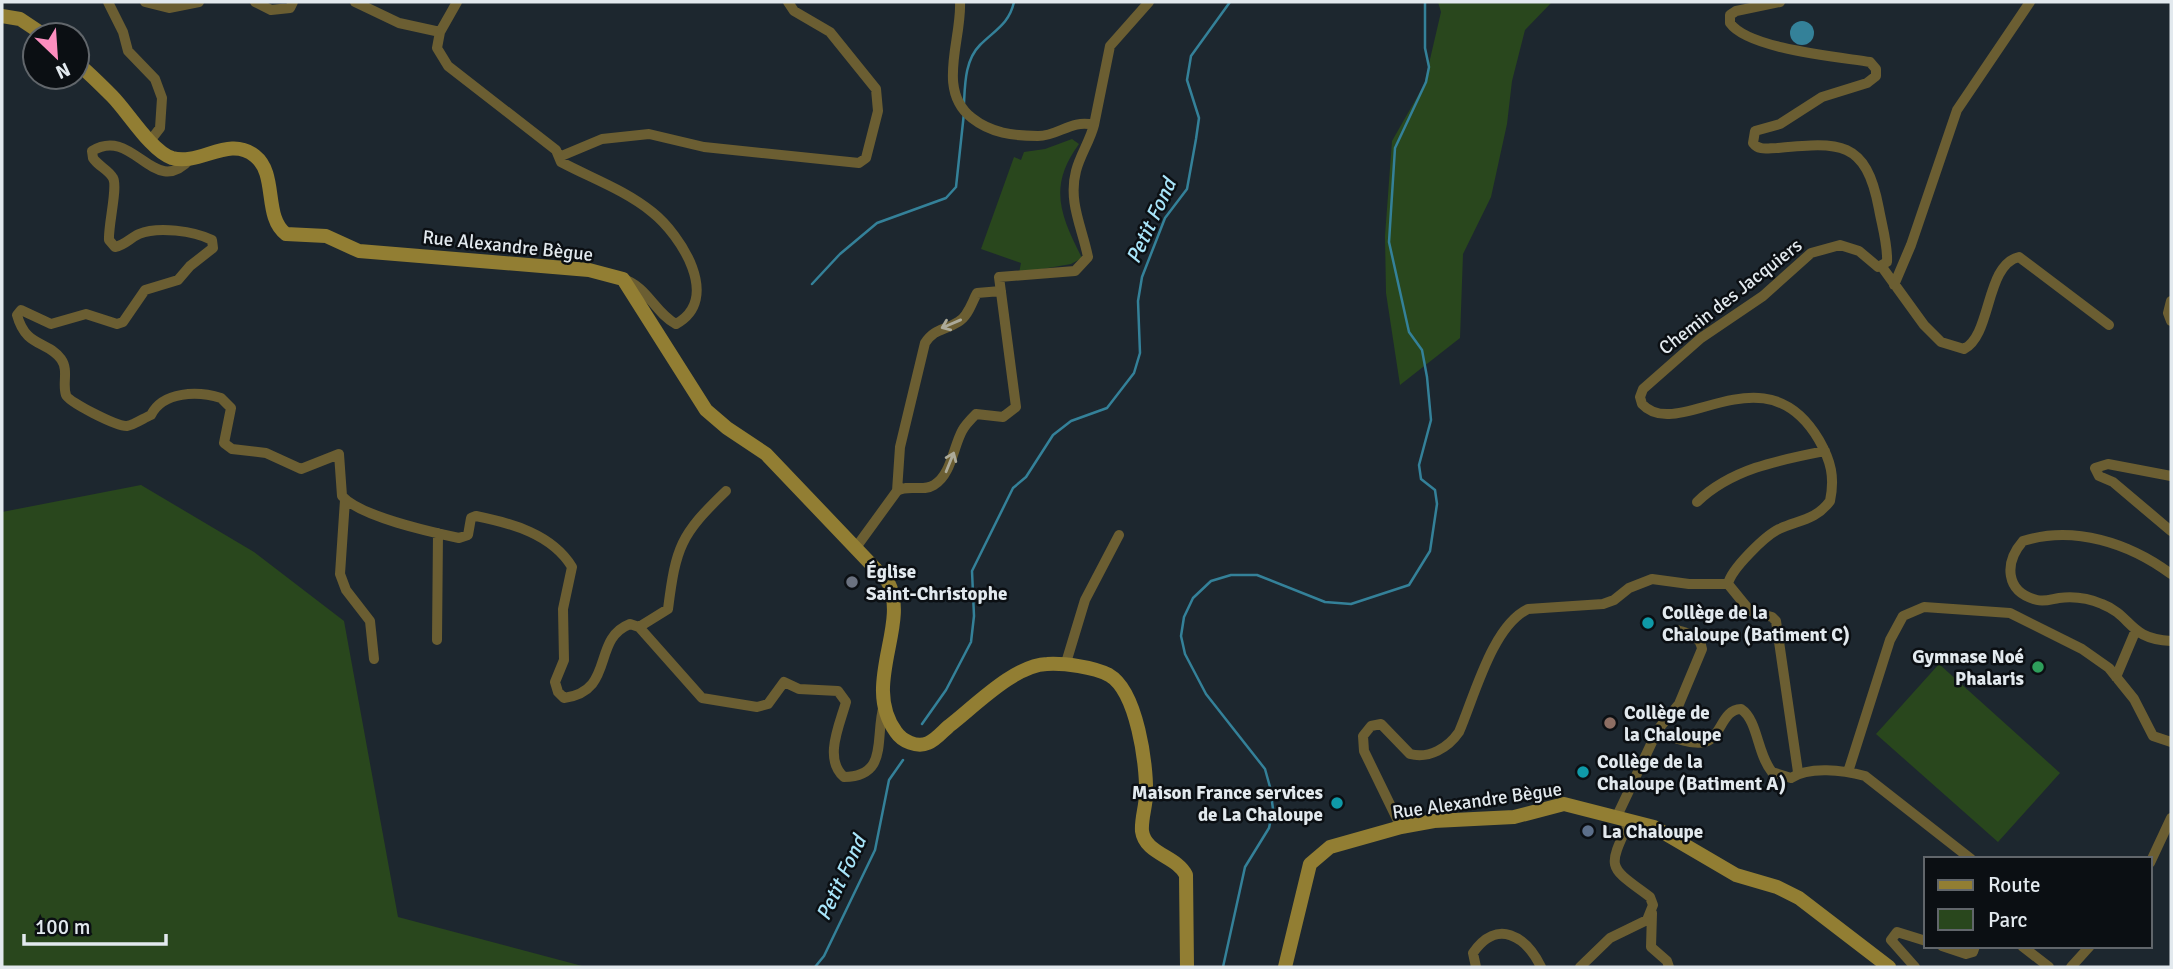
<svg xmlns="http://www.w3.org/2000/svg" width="2173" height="969" font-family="Signika,sans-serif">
<rect width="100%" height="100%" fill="#1d272f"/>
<path fill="#29471d" d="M1438,2H1552L1525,30L1512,81L1507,124L1491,197L1463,254L1460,338L1400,385L1386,293L1385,236L1392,141L1424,85L1441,12Z
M1072,139L1079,144C1048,186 1060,215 1082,258L1071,264L1019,273L1021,263L981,249L1014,157L1021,160L1024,152L1045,149Z
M141,485L254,552L344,621L398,917L586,967H2V512Z
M1939,664L2060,773L1998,842L1876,734Z"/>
<path fill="#348199" d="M1790 33a12 12 0 1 1 24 0a12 12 0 1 1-24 0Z"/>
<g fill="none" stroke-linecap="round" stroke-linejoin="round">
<path stroke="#348199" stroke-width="2.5" d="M964,103C965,84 965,60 980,45C995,30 1009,24 1014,2
M812,284L840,254L877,223L946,198L956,187L964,113
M922,724L946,690L971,642L974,616L972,571L1013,488L1026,477L1053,435L1071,421L1107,408L1134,373L1140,353L1138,301L1142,277L1165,218L1187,189L1196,139L1199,118L1187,80L1191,56L1230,2
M815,967L824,956L875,850L889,780L903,760
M1223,967L1245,867L1269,828L1273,809L1270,787L1265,769L1206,694L1185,654L1181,636L1184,617L1193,598L1211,581L1231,575H1257L1325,602L1351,604L1409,585L1430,551L1437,504L1435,490L1421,479L1419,465L1431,420L1427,377L1422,350L1409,332L1389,242L1395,148L1426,82L1429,67L1425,48V2"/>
<path stroke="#6b5e32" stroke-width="10" d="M108,2L123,32L128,51L155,79L162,98L160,128L150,141
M145,2L169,8L199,2
M255,2L271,10L290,8L293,2
M355,2L399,23L440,32L437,48L448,66L556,150L561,162C591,178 625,190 652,212C681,235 722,299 676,324C655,313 647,286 623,279
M1780,2L1736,11L1730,15V23C1748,49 1839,57 1870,62L1876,69V76L1867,83L1822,97L1780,124L1755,131L1753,143C1759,151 1768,148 1777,148C1839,142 1866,139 1879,209C1882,226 1888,245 1887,262L1878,267L1859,251L1840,245L1811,253L1763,296L1701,338L1643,389L1640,397L1642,404C1678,444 1764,346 1819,440C1831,461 1835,477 1830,501C1816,520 1799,520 1779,529C1765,536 1731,569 1728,584L1750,611L1772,617L1776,621L1798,772
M440,32L457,2
M1094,125L1110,46L1149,2
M559,157L602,139L649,134L704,147L859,163L866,158L878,111L876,89L830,32L794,11L788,2
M191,158C154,201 134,125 92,151L93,158C98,166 109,170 113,178C118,187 108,226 109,240L115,247C125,245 130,238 139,234C158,226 194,231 212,240L213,248L190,266L178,280L145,290L123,322L117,324L86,314L51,324L21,310L17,315C26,348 47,340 61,359C69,370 62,384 66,395C68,402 118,427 127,426C134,425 144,418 151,415C163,391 198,391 221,398L231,408L224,443L232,449L266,453L301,469L339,454L342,496C361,517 431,532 459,538L468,535L471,518L476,516C511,523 552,534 572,567L563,609L564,660L555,682L558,692L564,698C616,691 591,639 630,624L639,627
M1882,267L1924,325L1941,342L1964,349C1992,335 1985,265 2019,257L2109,325
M1894,285L1911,245L1957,110L2030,2
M2171,301L2168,313L2171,321
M2171,476L2108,464L2095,468L2099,476L2113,482L2171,531
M897,491L900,447L925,343C935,328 944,331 958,322C968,317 972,302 977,293L1001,291
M345,500L340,574L346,590L370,621L374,659
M1697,502C1731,469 1779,460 1825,451
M857,546L897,491C908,484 923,492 934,485C951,475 953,448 962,431C965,425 971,419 976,414L1003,417L1016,407L999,277L1075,271L1088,257C1082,227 1068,202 1076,171C1080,155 1090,141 1094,125C1071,119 1059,136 1038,136C1013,136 991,133 972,118C936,90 962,40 960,2
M2171,574C2129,543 2074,525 2023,541C2004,563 2005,592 2037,600C2045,602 2052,599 2059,598C2074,596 2088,598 2102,604C2133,616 2128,639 2171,641
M639,627L702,698L757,707L768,704L784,682L799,689L838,691L846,702C840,724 823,759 844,777C890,776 874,737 884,705
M639,627L668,609C676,547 680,535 726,491
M437,640L438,533
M1065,666L1085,600L1119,535
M2116,677L2135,632
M1660,736C1674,735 1691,746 1705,742C1721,738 1722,709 1741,709C1758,720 1757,754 1772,772L1791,778C1809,766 1843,770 1865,776L1971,859
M1848,772L1890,640L1903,616L1924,607L2010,613L2082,649L2109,668L2134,699L2153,736L2171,742
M1617,816L1653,740L1660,736V727L1679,704L1702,649C1700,635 1689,634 1677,630
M1401,827L1364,751L1363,736L1371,726L1381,724L1410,754C1429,759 1448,748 1459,732C1474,698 1492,626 1528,609L1603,604L1614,600L1629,588L1652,579L1689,584H1728
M2150,863L2171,818
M1652,913L1651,947L1667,961L1669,967
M1942,946L1966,954L1973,952L1975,946
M2022,946L2049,967
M1476,967L1473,953C1497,918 1526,936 1541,967
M1580,967L1610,938L1647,920L1653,905L1650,897C1607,865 1607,870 1630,820
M1915,967L1891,940L1897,932L1926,941
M2071,967L2090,946"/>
<path stroke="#927e33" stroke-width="14" d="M2,16L20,19L44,35
M77,63C89,73 101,85 112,96C128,112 151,151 172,158C200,166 229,135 255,156C278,174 263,217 286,234L326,236L359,251L589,270L623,279L706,410L727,428L766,454L888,582C910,625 861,685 896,732C902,741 917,748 928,743C936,740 943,731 949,726C974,707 1014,665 1047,664C1064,663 1094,667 1109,675C1137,691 1147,765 1146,794C1146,806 1141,819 1142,831C1145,854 1177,856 1186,875L1187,967
M1285,967L1310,864L1330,847L1401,827L1434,821L1514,817L1564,804L1654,827L1736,875L1777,887L1799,898L1889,967"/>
</g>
<defs><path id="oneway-shaft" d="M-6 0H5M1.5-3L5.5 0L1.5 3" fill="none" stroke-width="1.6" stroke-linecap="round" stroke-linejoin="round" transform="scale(1.75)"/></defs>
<g stroke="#acaa99">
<use href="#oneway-shaft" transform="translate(951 324) rotate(157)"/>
<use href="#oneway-shaft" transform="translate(950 462) rotate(-68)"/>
</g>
<circle fill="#6b7280" stroke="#0b0f13" stroke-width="2.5" cx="852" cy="582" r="7"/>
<g fill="#0f9aa8" stroke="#0b0f13" stroke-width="2.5">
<circle cx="1648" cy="623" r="7"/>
<circle cx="1583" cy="772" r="7"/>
<circle cx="1337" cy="803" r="7"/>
</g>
<circle fill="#2e9e5b" stroke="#0b0f13" stroke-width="2.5" cx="2038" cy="667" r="7"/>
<circle fill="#8d6e63" stroke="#0b0f13" stroke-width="2.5" cx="1610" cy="723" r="7"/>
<circle fill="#5c6f8a" stroke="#0b0f13" stroke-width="2.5" cx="1588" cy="831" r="7"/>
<g text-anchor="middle" stroke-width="5" stroke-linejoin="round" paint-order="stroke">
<g font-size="19" fill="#e2e9ee" stroke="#0b0f13">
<text transform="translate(508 245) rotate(6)" y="7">Rue Alexandre Bègue</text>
<text transform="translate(1730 296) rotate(-38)" y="7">Chemin des Jacquiers</text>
<text transform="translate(1477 800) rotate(-8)" y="7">Rue Alexandre Bègue</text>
</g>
<g font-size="19" font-weight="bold" fill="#e2e9ee" stroke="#0b0f13" text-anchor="start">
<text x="866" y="578">Église<tspan x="866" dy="22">Saint-Christophe</tspan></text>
<text x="1662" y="619">Collège de la<tspan x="1662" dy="22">Chaloupe (Batiment C)</tspan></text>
<text x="2024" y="663" text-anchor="end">Gymnase Noé<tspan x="2024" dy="22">Phalaris</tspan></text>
<text x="1624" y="719">Collège de<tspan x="1624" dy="22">la Chaloupe</tspan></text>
<text x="1597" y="768">Collège de la<tspan x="1597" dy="22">Chaloupe (Batiment A)</tspan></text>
<text x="1323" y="799" text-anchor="end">Maison France services<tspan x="1323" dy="22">de La Chaloupe</tspan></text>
<text x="1602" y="838">La Chaloupe</text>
</g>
<g font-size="21" font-style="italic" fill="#a8e5fa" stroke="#0b0f13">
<text transform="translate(1151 221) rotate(-65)" y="7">Petit Fond</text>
<text transform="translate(841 878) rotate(-65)" y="7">Petit Fond</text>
</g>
</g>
<rect width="2173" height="969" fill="none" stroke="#e2e9ee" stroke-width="7"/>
<rect x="1924" y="857" width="228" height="91" fill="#0b0f13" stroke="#61666b" stroke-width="2"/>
<rect x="1938" y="880" width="35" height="10" fill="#927e33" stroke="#61666b" stroke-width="2"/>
<text x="1988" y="892" font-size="21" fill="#e2e9ee">Route</text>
<rect x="1938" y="909" width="35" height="21" fill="#29471d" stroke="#61666b" stroke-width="2"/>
<text x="1988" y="927" font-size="21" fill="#e2e9ee">Parc</text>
<g transform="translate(56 56) rotate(155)"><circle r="33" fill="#0b0f13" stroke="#61666b" stroke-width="2"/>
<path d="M0-5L12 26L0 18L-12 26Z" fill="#fd8ebf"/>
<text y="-10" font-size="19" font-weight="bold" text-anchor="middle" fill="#e2e9ee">N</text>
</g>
<path d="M24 934v10h142v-10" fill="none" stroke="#e2e9ee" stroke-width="3.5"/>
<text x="35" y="934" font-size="21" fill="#e2e9ee" stroke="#0b0f13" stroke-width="5" paint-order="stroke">100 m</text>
</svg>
